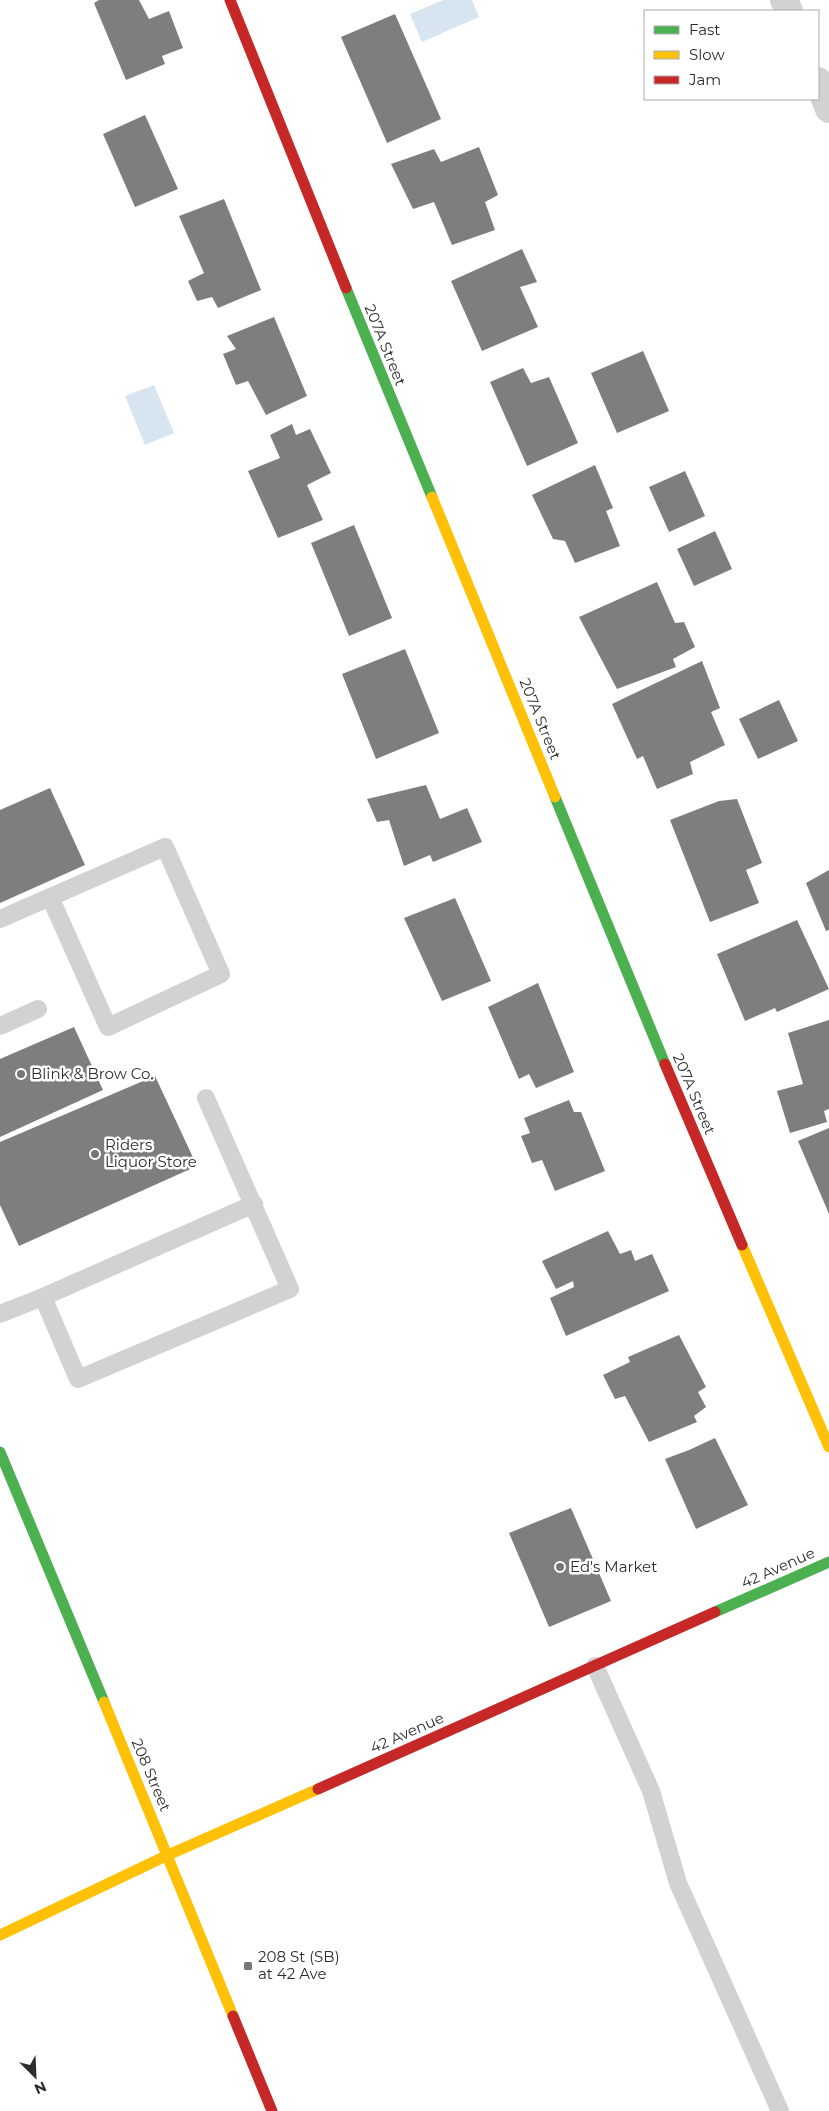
<svg xmlns="http://www.w3.org/2000/svg" width="829" height="2111" font-family="Montserrat,sans-serif">
<rect width="100%" height="100%" fill="#fff"/>
<path fill="#d7e5f1" d="M443,0H472L479,17L422,42L410,14Z
M154,385L174,433L145,445L125,396Z"/>
<path fill="#7e7e7e" d="M99,0H139L149,19L169,11L183,48L162,56L165,64L126,80L94,3Z
M395,14L441,119L387,143L341,37Z
M145,115L178,189L135,207L103,134Z
M479,147L498,195L485,202L495,230L452,245L434,202L413,209L391,164L434,149L441,162Z
M224,199L261,290L218,308L212,297L197,301L188,281L204,273L179,216Z
M522,249L537,282L520,287L538,327L482,351L451,281Z
M274,317L307,396L266,415L248,381L236,385L223,354L236,349L227,336Z
M643,351L669,411L617,433L591,373Z
M523,368L531,383L549,377L578,443L527,466L490,382Z
M292,424L296,435L310,429L331,473L307,485L323,520L278,538L248,471L280,458L270,435Z
M595,465L613,508L606,511L620,546L575,563L565,541L553,539L532,495Z
M685,471L705,516L669,532L649,487Z
M354,525L392,618L349,636L311,543Z
M715,531L732,569L694,586L677,549Z
M657,582L675,623L684,622L695,647L673,659L676,667L617,689L579,617Z
M405,649L439,733L376,759L342,674Z
M702,661L720,708L711,712L725,745L690,762L693,774L657,789L643,756L637,759L612,704Z
M779,700L798,741L758,759L739,719Z
M426,785L440,819L467,808L482,842L433,862L430,855L404,866L389,820L377,822L367,799Z
M50,788L85,865L0,903V810Z
M737,799L762,863L746,870L759,903L710,922L670,820L719,801Z
M829,870V930L826,931L806,883Z
M455,898L491,981L442,1001L404,918Z
M797,920L829,989L777,1012L775,1008L745,1021L717,954Z
M538,983L574,1072L536,1088L529,1074L519,1079L488,1007Z
M829,1020V1109L824,1111L827,1122L790,1133L777,1091L803,1084L788,1033Z
M74,1027L103,1090L0,1137V1059Z
M155,1076L197,1166L19,1246L0,1205V1142Z
M569,1100L574,1112H581L605,1171L555,1191L542,1160L532,1163L521,1136L530,1133L524,1118Z
M829,1128V1214L798,1141Z
M608,1231L620,1254L631,1250L635,1261L652,1254L669,1291L566,1336L550,1298L574,1287L573,1281L556,1289L542,1261Z
M679,1335L706,1387L698,1392L706,1407L694,1416L697,1422L649,1442L625,1396L615,1399L603,1375L630,1362L628,1357Z
M715,1438L748,1505L696,1529L665,1459L689,1450Z
M571,1508L611,1601L549,1627L509,1533Z"/>
<g fill="none" stroke-linecap="round" stroke-linejoin="round">
<path stroke="#d2d2d2" stroke-width="18" d="M0,919L165,847L221,974L108,1027L50,897
M0,1026L38,1009
M206,1098L290,1289L78,1379L43,1297L254,1204
M0,1314L43,1297
M595,1666L651,1791L678,1883L780,2111"/>
<path stroke="#d2d2d2" stroke-width="28" d="M784,0L789,11
M818,81L829,109"/>
<path stroke="#4caf50" stroke-width="11" d="M346,288L432,497
M555,797L665,1064
M0,1452L104,1702
M715,1612L829,1562"/>
<path stroke="#ffc107" stroke-width="11" d="M432,497L555,797
M742,1245L829,1447
M104,1702L233,2016
M0,1935L168,1855L318,1789"/>
<path stroke="#c62828" stroke-width="11" d="M230,0L346,288
M665,1064L742,1245
M318,1789L715,1612
M233,2016L272,2111"/>
</g>
<g fill="#767676" stroke="#fff" stroke-width="2">
<circle cx="21" cy="1074" r="5"/>
<circle cx="95" cy="1154" r="5"/>
<circle cx="560" cy="1567" r="5"/>
<rect x="243" y="1961" width="10" height="10" rx="2.5"/>
</g>
<g text-anchor="middle" stroke-width="5" stroke-linejoin="round" paint-order="stroke">
<g font-size="15" fill="#2d2d2d" stroke="#fff">
<text transform="translate(385 345) rotate(68)" y="5">207A Street</text>
<text transform="translate(540 719) rotate(68)" y="5">207A Street</text>
<text transform="translate(694 1094) rotate(67)" y="5">207A Street</text>
<text transform="translate(778 1568) rotate(-24)" y="5">42 Avenue</text>
<text transform="translate(407 1733) rotate(-24)" y="5">42 Avenue</text>
<text transform="translate(151 1775) rotate(67)" y="5">208 Street</text>
</g>
<g font-size="15" fill="#2d2d2d" stroke="#fff" text-anchor="start">
<text x="31" y="1079">Blink &amp; Brow Co.</text>
<text x="105" y="1150">Riders<tspan x="105" dy="17">Liquor Store</tspan></text>
<text x="570" y="1572">Ed's Market</text>
<text x="258" y="1962">208 St (SB)<tspan x="258" dy="17">at 42 Ave</tspan></text>
</g>
</g>
<rect x="644" y="10" width="175" height="90" fill="#ffffff" stroke="#ababab"/>
<rect x="654" y="26" width="25" height="8" fill="#4caf50" stroke="#ababab"/>
<text x="689" y="35" font-size="15" fill="#2d2d2d">Fast</text>
<rect x="654" y="51" width="25" height="8" fill="#ffc107" stroke="#ababab"/>
<text x="689" y="60" font-size="15" fill="#2d2d2d">Slow</text>
<rect x="654" y="76" width="25" height="8" fill="#c62828" stroke="#ababab"/>
<text x="689" y="85" font-size="15" fill="#2d2d2d">Jam</text>
<g transform="translate(35 2076) rotate(156)" stroke="#ffffff" stroke-width="4" paint-order="stroke">
<path d="M0-4L9 19L0 12L-9 19Z" fill="#2d2d2d"/>
<text y="-8" font-size="14" font-weight="bold" text-anchor="middle" fill="#2d2d2d">N</text>
</g>
</svg>
